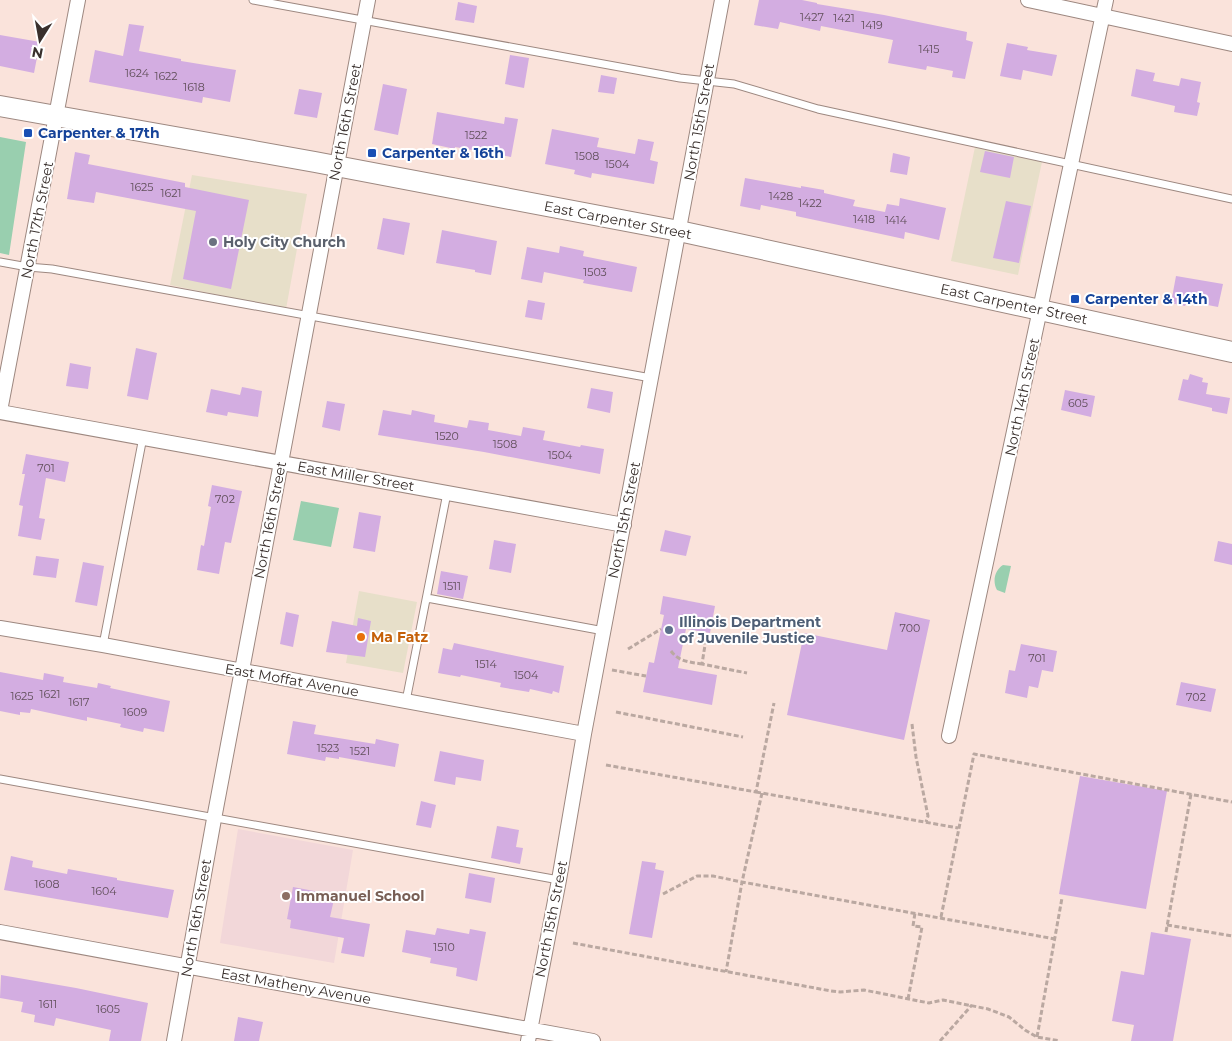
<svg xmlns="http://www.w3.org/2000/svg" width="1232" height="1041" font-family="Montserrat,sans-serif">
<rect width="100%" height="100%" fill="#fae3db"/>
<path fill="#e7dfc9" d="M975,147L1042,162L1018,275L951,261Z
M192,175L307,194L286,309L170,285Z
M359,591L417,602L403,673L346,663Z"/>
<path fill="#f2d7d9" d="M238,829L353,850L334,963L220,943Z"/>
<path fill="#99cfaf" d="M0,137L26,142L9,255L0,253Z
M301,501L339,508L331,547L293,540Z
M1003,565L1011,566L1005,593L997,590C992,581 995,570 1003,565Z"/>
<path fill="#d3ade1" d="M759,0H802L817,3V4L884,15L967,32L966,40L973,42L965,79L952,77L953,71L927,66L926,70L888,63L893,40L821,26L820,31L780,22L778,29L754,25Z
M458,2L477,6L474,23L455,20Z
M129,24L144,26L139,51L181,59V61L236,70L230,102L203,97L202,103L89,82L95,50L123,56Z
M0,35L40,42L34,73L0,66Z
M1007,43L1028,47L1027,50L1057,55L1052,76L1023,70L1021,80L1000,76Z
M510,55L529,58L524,88L505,84Z
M1136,69L1155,73L1153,81L1179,86L1181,78L1201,82L1197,102L1200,103L1197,116L1174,112L1175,106L1131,96Z
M601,75L617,78L614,94L598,92Z
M383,84L407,89L398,135L374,130Z
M299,89L322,93L317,118L294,114Z
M437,112L504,124L505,117L518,119L511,157L455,147V149L432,144Z
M552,129L599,138L597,147L635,154L638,139L654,142L650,160L658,162L654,184L592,173L591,178L574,174L575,170L545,164Z
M985,151L1014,157L1010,178L980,172Z
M75,152L90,155L88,164L185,183V187L249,200L231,289L183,279L196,211L96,192L94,203L67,199Z
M893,153L910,157L907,175L890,172Z
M745,178L801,188V186L824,190V193L855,200L853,206L885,212L887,204L899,206L900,198L946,208L939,240L905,232L904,239L881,234L796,216V212L761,205L760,210L740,206Z
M1006,201L1031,206L1019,263L993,258Z
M383,218L410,223L404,255L377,249Z
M442,230L497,241L491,275L475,272V270L436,263Z
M560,246L584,251L583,256L637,267L632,292L583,283L584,280L544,272L542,283L521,279L527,247L559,253Z
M1176,276L1223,284L1218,307L1187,301L1185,306L1171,303Z
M528,300L545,303L542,320L525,317Z
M136,348L157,353L148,400L127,396Z
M70,363L91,367L88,389L66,386Z
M1190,374L1203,378L1202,382L1208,383L1206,394L1230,398L1227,414L1212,411V408L1178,400L1183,379L1188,380Z
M242,387L262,391L258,417L228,412L227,416L206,412L211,389L240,395Z
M591,388L613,392L610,413L587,408Z
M1065,390L1095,396L1091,417L1061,410Z
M327,401L345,404L340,431L322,427Z
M383,410L411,415L412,410L435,415L434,422L467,428L469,420L489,423L488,430L521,436L523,427L545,431L543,440L580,447L581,445L604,449L600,474L484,452L378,435Z
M26,454L69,462L65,482L46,478L39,518L45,519L41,540L18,536L23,506L19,505L25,474H22Z
M212,485L242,491L231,543L225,542L219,574L197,570L201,545L204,546L211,507L208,506Z
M359,512L381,516L375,552L353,548Z
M665,530L691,536L686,556L660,551Z
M494,540L516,544L511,573L489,569Z
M1218,541L1232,544V565L1214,561Z
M36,556L59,559L56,578L33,575Z
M83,562L104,566L97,606L75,602Z
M441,571L468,576L463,599L437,594Z
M663,596L715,606L710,633L686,629L678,668L717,675L712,705L643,692L649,662L654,663L664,615L660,614Z
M286,612L299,615L293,647L280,644Z
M895,612L930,620L904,740L787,715L804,633L887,650Z
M358,618L371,621L365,657L326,652L332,621L357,626Z
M454,643L564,666L559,693L553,691L552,694L530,689L529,692L500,687L501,683L461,675L460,677L438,673L443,648L452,650Z
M1021,644L1057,651L1053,672L1042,670L1038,688L1029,686L1027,698L1005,693L1009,670L1015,671Z
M0,672L43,680L44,673L64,677L63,682L97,688L98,683L111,686L110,688L170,701L164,732L144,728L143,732L120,727L121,724L87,717V721L31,709L30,713L20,712V715L0,711Z
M1181,682L1216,689L1211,712L1176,705Z
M293,721L316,725L314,734L375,744L376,739L399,744L395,767L339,757V759L326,757L325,761L287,754Z
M440,751L484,760L481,781L456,777L455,785L434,781Z
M1080,776L1167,791L1146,909L1059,894Z
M421,801L436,805L431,828L416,825Z
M497,826L519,830L516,847L523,848L520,864L491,858Z
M11,856L33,861L32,867L67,874L68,869L117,878V880L174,890L168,918L4,890Z
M642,861L656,863L655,869L664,871L652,938L629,934Z
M469,873L495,878L491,903L465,898Z
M293,887L335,895L330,917L370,924L364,957L341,953L344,938L290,928L291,920L287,919Z
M437,928L469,934L470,929L486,932L477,981L456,976L457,968L430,963L431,958L402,952L406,930L435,935Z
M1151,932L1191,939L1173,1041H1131L1134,1025L1112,1021L1121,971L1144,975Z
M1,975L76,988L148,1003L141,1041H109L111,1030L56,1018L54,1026L34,1022L35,1015L21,1012L23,1002L0,998Z
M238,1017L263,1022L259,1041H234Z"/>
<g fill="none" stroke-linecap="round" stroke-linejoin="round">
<defs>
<path id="lane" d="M253,0L680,78L734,84L818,109L1232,199
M0,262L28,267L52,269L651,378
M427,598L604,631
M103,645L143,437
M406,701L447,493
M0,779L559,880"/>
<path id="street" d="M1028,0L1232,44
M0,411L78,0
M0,412L624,525
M0,628L103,645L584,734
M949,736L1106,0
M0,932L593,1041
M174,1041L214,819L368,0
M528,1041L559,880L584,734L722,0"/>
<path id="secondary" d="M0,106L315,162L679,231L1232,352"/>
</defs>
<use href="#lane" stroke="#9d8880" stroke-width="9"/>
<use href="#street" stroke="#9d8880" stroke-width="16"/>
<use href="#secondary" stroke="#9d8880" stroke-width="22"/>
<path stroke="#baa8a1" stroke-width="3" stroke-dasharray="5 2.5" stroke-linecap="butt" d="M704,632L705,645L702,664L747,673
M628,649L661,629
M671,651C679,662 690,662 702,664
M612,670L646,676
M616,712L743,737
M912,724L916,757L928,816L926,822
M606,765L756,792L774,703
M756,792L958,828
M762,793L742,882L1055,939
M663,894L697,876H713L742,882L726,972
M941,917L974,754L1232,802
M1167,925L1232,936
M1166,932L1191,794
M573,943L831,991L840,992L864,990L929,1003L943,1000L988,1009L1009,1017L1025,1030L1037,1037L1060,1041
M908,999L922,927L913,926L915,913
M1037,1037L1062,898
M940,1041L972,1005"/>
<use href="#lane" stroke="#fff" stroke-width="7"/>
<use href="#street" stroke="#fff" stroke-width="14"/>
<use href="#secondary" stroke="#fff" stroke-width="20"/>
</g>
<g fill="#1a4fb4" stroke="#fff" stroke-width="2">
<rect x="23" y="128" width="10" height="10" rx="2.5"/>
<rect x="367" y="148" width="10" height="10" rx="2.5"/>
<rect x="1070" y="294" width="10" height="10" rx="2.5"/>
</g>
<circle fill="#6b7280" stroke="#fff" stroke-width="2" cx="213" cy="242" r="5"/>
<circle fill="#5c6f8a" stroke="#fff" stroke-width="2" cx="669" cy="630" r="5"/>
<circle fill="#e8710a" stroke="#fff" stroke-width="2" cx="361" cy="637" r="5"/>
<circle fill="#8d6e63" stroke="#fff" stroke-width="2" cx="286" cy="896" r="5"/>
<g text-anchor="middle" stroke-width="4" stroke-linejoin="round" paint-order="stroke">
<g font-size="11" fill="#604f5a">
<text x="812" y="21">1427</text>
<text x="844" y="22">1421</text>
<text x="872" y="29">1419</text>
<text x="929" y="53">1415</text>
<text x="137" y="77">1624</text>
<text x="166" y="80">1622</text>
<text x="194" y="91">1618</text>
<text x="476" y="139">1522</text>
<text x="587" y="160">1508</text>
<text x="617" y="168">1504</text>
<text x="142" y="191">1625</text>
<text x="171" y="197">1621</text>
<text x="781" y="200">1428</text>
<text x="810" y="207">1422</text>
<text x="864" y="223">1418</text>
<text x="896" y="224">1414</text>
<text x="595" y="276">1503</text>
<text x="1078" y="407">605</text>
<text x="447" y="440">1520</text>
<text x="505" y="448">1508</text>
<text x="560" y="459">1504</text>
<text x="46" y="472">701</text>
<text x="225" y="503">702</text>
<text x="452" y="590">1511</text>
<text x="910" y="632">700</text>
<text x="1037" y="662">701</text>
<text x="486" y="668">1514</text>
<text x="526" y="679">1504</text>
<text x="50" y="698">1621</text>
<text x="22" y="700">1625</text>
<text x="1196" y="701">702</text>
<text x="79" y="706">1617</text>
<text x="135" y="716">1609</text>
<text x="328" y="752">1523</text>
<text x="360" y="755">1521</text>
<text x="47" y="888">1608</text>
<text x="104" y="895">1604</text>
<text x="444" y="951">1510</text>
<text x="48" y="1008">1611</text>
<text x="108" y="1013">1605</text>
</g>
<g font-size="14" fill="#39302d" stroke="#fff">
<text transform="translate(345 122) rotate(-79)" y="5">North 16th Street</text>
<text transform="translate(699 122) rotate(-80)" y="5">North 15th Street</text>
<text transform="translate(37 220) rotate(-79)" y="5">North 17th Street</text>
<text transform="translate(618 220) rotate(11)" y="5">East Carpenter Street</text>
<text transform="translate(1014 304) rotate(12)" y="5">East Carpenter Street</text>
<text transform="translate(1022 397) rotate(-78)" y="5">North 14th Street</text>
<text transform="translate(356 476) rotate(10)" y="5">East Miller Street</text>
<text transform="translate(270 520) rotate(-79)" y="5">North 16th Street</text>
<text transform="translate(624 520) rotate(-79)" y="5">North 15th Street</text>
<text transform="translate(292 680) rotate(10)" y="5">East Moffat Avenue</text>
<text transform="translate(196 918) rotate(-80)" y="5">North 16th Street</text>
<text transform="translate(551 919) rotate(-79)" y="5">North 15th Street</text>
<text transform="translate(296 986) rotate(10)" y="5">East Matheny Avenue</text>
</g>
<g font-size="14" font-weight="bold" fill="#164399" stroke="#fff" text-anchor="start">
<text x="38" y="138">Carpenter &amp; 17th</text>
<text x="382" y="158">Carpenter &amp; 16th</text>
<text x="1085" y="304">Carpenter &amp; 14th</text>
</g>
<g font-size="14" font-weight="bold" fill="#5b616d" stroke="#fff" text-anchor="start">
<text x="223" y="247">Holy City Church</text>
</g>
<g font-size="14" font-weight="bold" fill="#4e5e75" stroke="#fff" text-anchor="start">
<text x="679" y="627">Illinois Department<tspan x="679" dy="16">of Juvenile Justice</tspan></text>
</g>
<g font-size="14" font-weight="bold" fill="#c56008" stroke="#fff" text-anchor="start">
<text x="371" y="642">Ma Fatz</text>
</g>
<g font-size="14" font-weight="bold" fill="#785e54" stroke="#fff" text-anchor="start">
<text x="296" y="901">Immanuel School</text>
</g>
</g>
<g transform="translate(40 40) rotate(191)" stroke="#ffffff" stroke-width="4" paint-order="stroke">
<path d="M0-4L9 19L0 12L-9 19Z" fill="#39302d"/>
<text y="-8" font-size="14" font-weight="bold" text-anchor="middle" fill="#39302d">N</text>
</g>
</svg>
